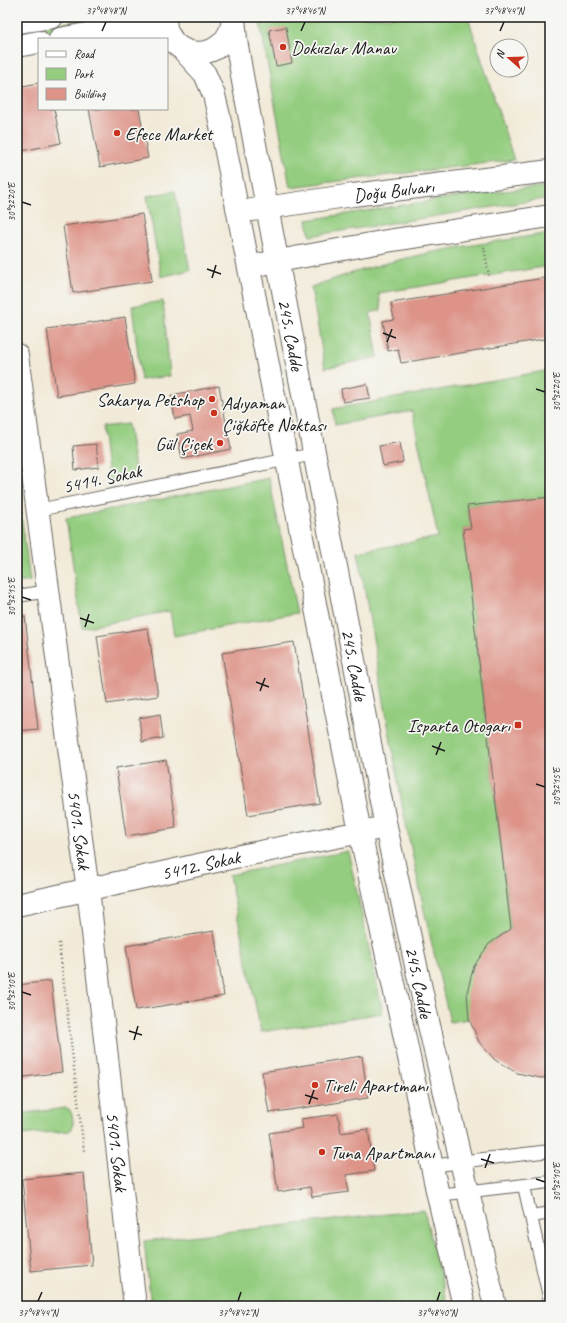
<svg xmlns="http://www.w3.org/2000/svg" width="567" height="1323" font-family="Caveat,sans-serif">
<rect width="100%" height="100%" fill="#f6f6f2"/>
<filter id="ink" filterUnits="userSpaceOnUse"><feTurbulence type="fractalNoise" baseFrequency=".025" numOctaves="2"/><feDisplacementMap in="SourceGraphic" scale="8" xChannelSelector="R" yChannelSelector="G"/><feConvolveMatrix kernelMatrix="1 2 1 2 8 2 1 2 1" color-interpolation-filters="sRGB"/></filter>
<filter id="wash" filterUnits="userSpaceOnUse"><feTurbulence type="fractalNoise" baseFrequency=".012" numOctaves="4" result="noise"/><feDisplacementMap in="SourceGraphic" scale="16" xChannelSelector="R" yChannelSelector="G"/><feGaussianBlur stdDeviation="0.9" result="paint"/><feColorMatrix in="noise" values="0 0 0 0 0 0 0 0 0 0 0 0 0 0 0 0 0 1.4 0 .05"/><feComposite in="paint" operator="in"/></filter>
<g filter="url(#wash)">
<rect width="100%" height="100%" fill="#f2ead8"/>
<path fill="#94cd80" stroke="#58744e" d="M107,17H153V21L112,22L17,36V30Z
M259,17H468L514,160L290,187Z
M550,186V198L310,236L307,220L468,195Z
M175,191L190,270L161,277L147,196Z
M550,233V266L379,293L381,310L370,313L378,357L325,368L311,287C344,275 377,265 411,257C456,246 504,241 550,233Z
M163,301L170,376L141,380L132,306Z
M550,370V497L467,506L471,528L463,529L511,929L489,944L469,1019L450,1022L424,910L403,810L358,552L438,537L412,411L335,425L333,409Z
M128,424L136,474L108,480L102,427Z
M269,478L297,613L174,636L170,611L82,628L66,518Z
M17,484L30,581L17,583Z
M348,851L383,1013L261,1032L229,875Z
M66,1108L69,1109C73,1114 74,1123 72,1129L69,1131L17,1135V1114Z
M424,1210L448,1306H151L144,1241Z"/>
<g id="blocks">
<path fill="#dd9387" d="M286,27L292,63L276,66L269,30Z
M39,83V109H54L61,143L17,152V87Z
M89,109H139L148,158L100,167Z
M142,214L152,281L73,293L63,226Z
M550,277V338L401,363L398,349L388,351L383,321L394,319L391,303Z
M125,317L135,384L57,396L47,329Z
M367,384L370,398L343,402L341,389Z
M219,386L231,449L182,459L177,434L193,431L190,416L175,419L171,395Z
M400,442L403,462L383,466L379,446Z
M96,444L99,467L75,470L73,446Z
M550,497V1077L541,1078L517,1073L495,1060L479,1042L469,1019L467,992L474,966L489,944L511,929L463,529L471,528L467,506Z
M25,616L38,729L17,731V617Z
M148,628L158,696L107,704L97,636Z
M294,642L320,803L248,815L222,653Z
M160,714L163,738L142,742L139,718Z
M166,760L176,828L126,836L116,768Z
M214,931L224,996L136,1010L126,946Z
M51,981L62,1072L17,1078V985Z
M362,1056L368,1098L269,1113L262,1072Z
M338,1114L341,1133L368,1129L374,1171L346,1175L349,1192L312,1197L310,1187L278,1192L269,1133L303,1128L301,1119Z
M84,1173L92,1265L31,1271L22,1179Z"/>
</g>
</g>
<g filter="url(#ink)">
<use href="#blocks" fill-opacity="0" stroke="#67645e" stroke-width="1"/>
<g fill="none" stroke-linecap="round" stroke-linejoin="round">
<defs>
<path id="lane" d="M38,510L314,454
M17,596L49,591
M432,1166L483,1159L550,1151
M524,1186L550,1301
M438,1195L550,1182
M532,1216L550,1213"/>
<g id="street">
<path id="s1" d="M17,355L90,906L135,1306"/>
<path id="s2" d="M17,905L230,858L386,827"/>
</g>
<g id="secondary">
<path d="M165,17C164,63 229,66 233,18"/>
<path id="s3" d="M234,19L236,40L244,87L386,827L428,1021L495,1306"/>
<path d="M17,22L52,17"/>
<path d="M60,39C84,35 127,25 150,30C158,32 164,35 171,38"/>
<path d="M17,46L39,42"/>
<path d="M184,51L205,74L214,95L219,116L360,832L403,1029L438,1195L464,1306"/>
<path id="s4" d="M252,210L353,195L550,171"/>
<path d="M262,264L387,241L550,216"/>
</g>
</defs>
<use href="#lane" stroke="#67645e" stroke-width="14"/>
<use href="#street" stroke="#67645e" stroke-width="24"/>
<use href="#secondary" stroke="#67645e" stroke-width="24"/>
<path stroke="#67645e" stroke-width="2.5" stroke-dasharray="1 3" stroke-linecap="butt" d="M484,247L489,276
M59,943L84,1151"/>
<use href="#lane" stroke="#fff" stroke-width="12"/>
<use href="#street" stroke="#fff" stroke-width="22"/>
<use href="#secondary" stroke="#fff" stroke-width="22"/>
</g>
</g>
<path fill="none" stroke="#1c1c1c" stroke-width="1.5" d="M102,31L106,22M301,31L305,22M500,31L504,22M22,202L31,205M207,269L221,274M212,278L216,265M383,333L396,338M387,342L392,329M536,389L545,392M22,597L31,600M80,618L94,623M85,627L89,614M256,682L269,687M260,691L265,678M432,746L445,751M436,755L441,742M536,784L545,787M22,992L31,995M129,1031L142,1035M134,1040L138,1026M305,1095L318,1099M309,1104L314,1090M481,1159L494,1163M485,1168L490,1154M536,1179L545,1182M38,1301L42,1292M238,1301L241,1292M437,1301L440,1292"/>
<g fill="#c8321e" stroke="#f6f6f2" stroke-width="1.5">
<circle cx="283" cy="47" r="4"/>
<circle cx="117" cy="133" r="4"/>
<circle cx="212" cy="399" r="4"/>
<circle cx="214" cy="413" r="4"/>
<circle cx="220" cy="443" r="4"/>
<rect x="514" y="721" width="8" height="8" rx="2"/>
<circle cx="315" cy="1085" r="4"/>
<circle cx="322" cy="1152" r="4"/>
</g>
<g text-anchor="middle" stroke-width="3.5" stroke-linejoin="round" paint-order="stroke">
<g font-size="19" fill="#1c1c1c" stroke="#f6f6f2" text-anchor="start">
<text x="291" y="54">Dokuzlar Manav</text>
<text x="125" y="140">Efece Market</text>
<text x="204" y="406" text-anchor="end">Sakarya Petshop</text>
<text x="222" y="409">Adıyaman<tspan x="222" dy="22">Çiğköfte Noktası</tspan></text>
<text x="212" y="450" text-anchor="end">Gül Çiçek</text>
<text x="510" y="732" text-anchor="end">Isparta Otogarı</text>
<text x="323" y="1092">Tireli Apartmanı</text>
<text x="330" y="1159">Tuna Apartmanı</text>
</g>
<g font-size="19" fill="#1c1c1c" stroke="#f6f6f2">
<text dy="7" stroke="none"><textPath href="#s4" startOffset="143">Doğu Bulvarı</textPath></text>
<text dy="7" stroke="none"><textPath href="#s3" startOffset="321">245. Cadde</textPath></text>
<text transform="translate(102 478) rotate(-12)" y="7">5414. Sokak</text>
<text dy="7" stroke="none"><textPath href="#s3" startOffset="657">245. Cadde</textPath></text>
<text dy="7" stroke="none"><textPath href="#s1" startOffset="479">5401. Sokak</textPath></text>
<text dy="7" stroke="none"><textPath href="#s2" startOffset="188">5412. Sokak</textPath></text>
<text dy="7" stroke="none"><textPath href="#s3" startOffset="981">245. Cadde</textPath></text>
<text dy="7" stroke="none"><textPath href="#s1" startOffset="803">5401. Sokak</textPath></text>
</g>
</g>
<rect width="567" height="1323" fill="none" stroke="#f6f6f2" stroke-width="44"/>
<rect x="38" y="38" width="130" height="72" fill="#f6f6f2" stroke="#9f9f9c"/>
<rect x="46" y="51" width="20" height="6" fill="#ffffff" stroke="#9f9f9c"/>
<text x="74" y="58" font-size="12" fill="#1c1c1c">Road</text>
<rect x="46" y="68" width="20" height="12" fill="#94cd80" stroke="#9f9f9c"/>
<text x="74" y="78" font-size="12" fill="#1c1c1c">Park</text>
<rect x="46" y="88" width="20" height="12" fill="#dd9387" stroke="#9f9f9c"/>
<text x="74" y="98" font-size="12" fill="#1c1c1c">Building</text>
<g transform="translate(509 58) rotate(290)"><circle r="19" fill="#f6f6f2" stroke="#9f9f9c"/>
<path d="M0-3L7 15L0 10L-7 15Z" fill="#c8321e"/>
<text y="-6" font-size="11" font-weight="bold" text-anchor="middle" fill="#1c1c1c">N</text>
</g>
<rect x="22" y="22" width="523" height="1279" fill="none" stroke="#1c1c1c" stroke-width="1.5"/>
<g font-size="10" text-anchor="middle" fill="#1c1c1c">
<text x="106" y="14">37°48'48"N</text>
<text x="305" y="14">37°48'46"N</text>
<text x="504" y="14">37°48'44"N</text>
<text transform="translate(11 202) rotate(-90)" y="4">30°32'20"E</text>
<text transform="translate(556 392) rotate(-90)" y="4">30°32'20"E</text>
<text transform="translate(11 597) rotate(-90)" y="4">30°32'15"E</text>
<text transform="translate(556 787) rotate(-90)" y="4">30°32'15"E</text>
<text transform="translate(11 992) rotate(-90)" y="4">30°32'10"E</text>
<text transform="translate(556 1182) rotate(-90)" y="4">30°32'10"E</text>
<text x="38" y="1316">37°48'44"N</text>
<text x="238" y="1316">37°48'42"N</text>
<text x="437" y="1316">37°48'40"N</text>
</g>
</svg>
